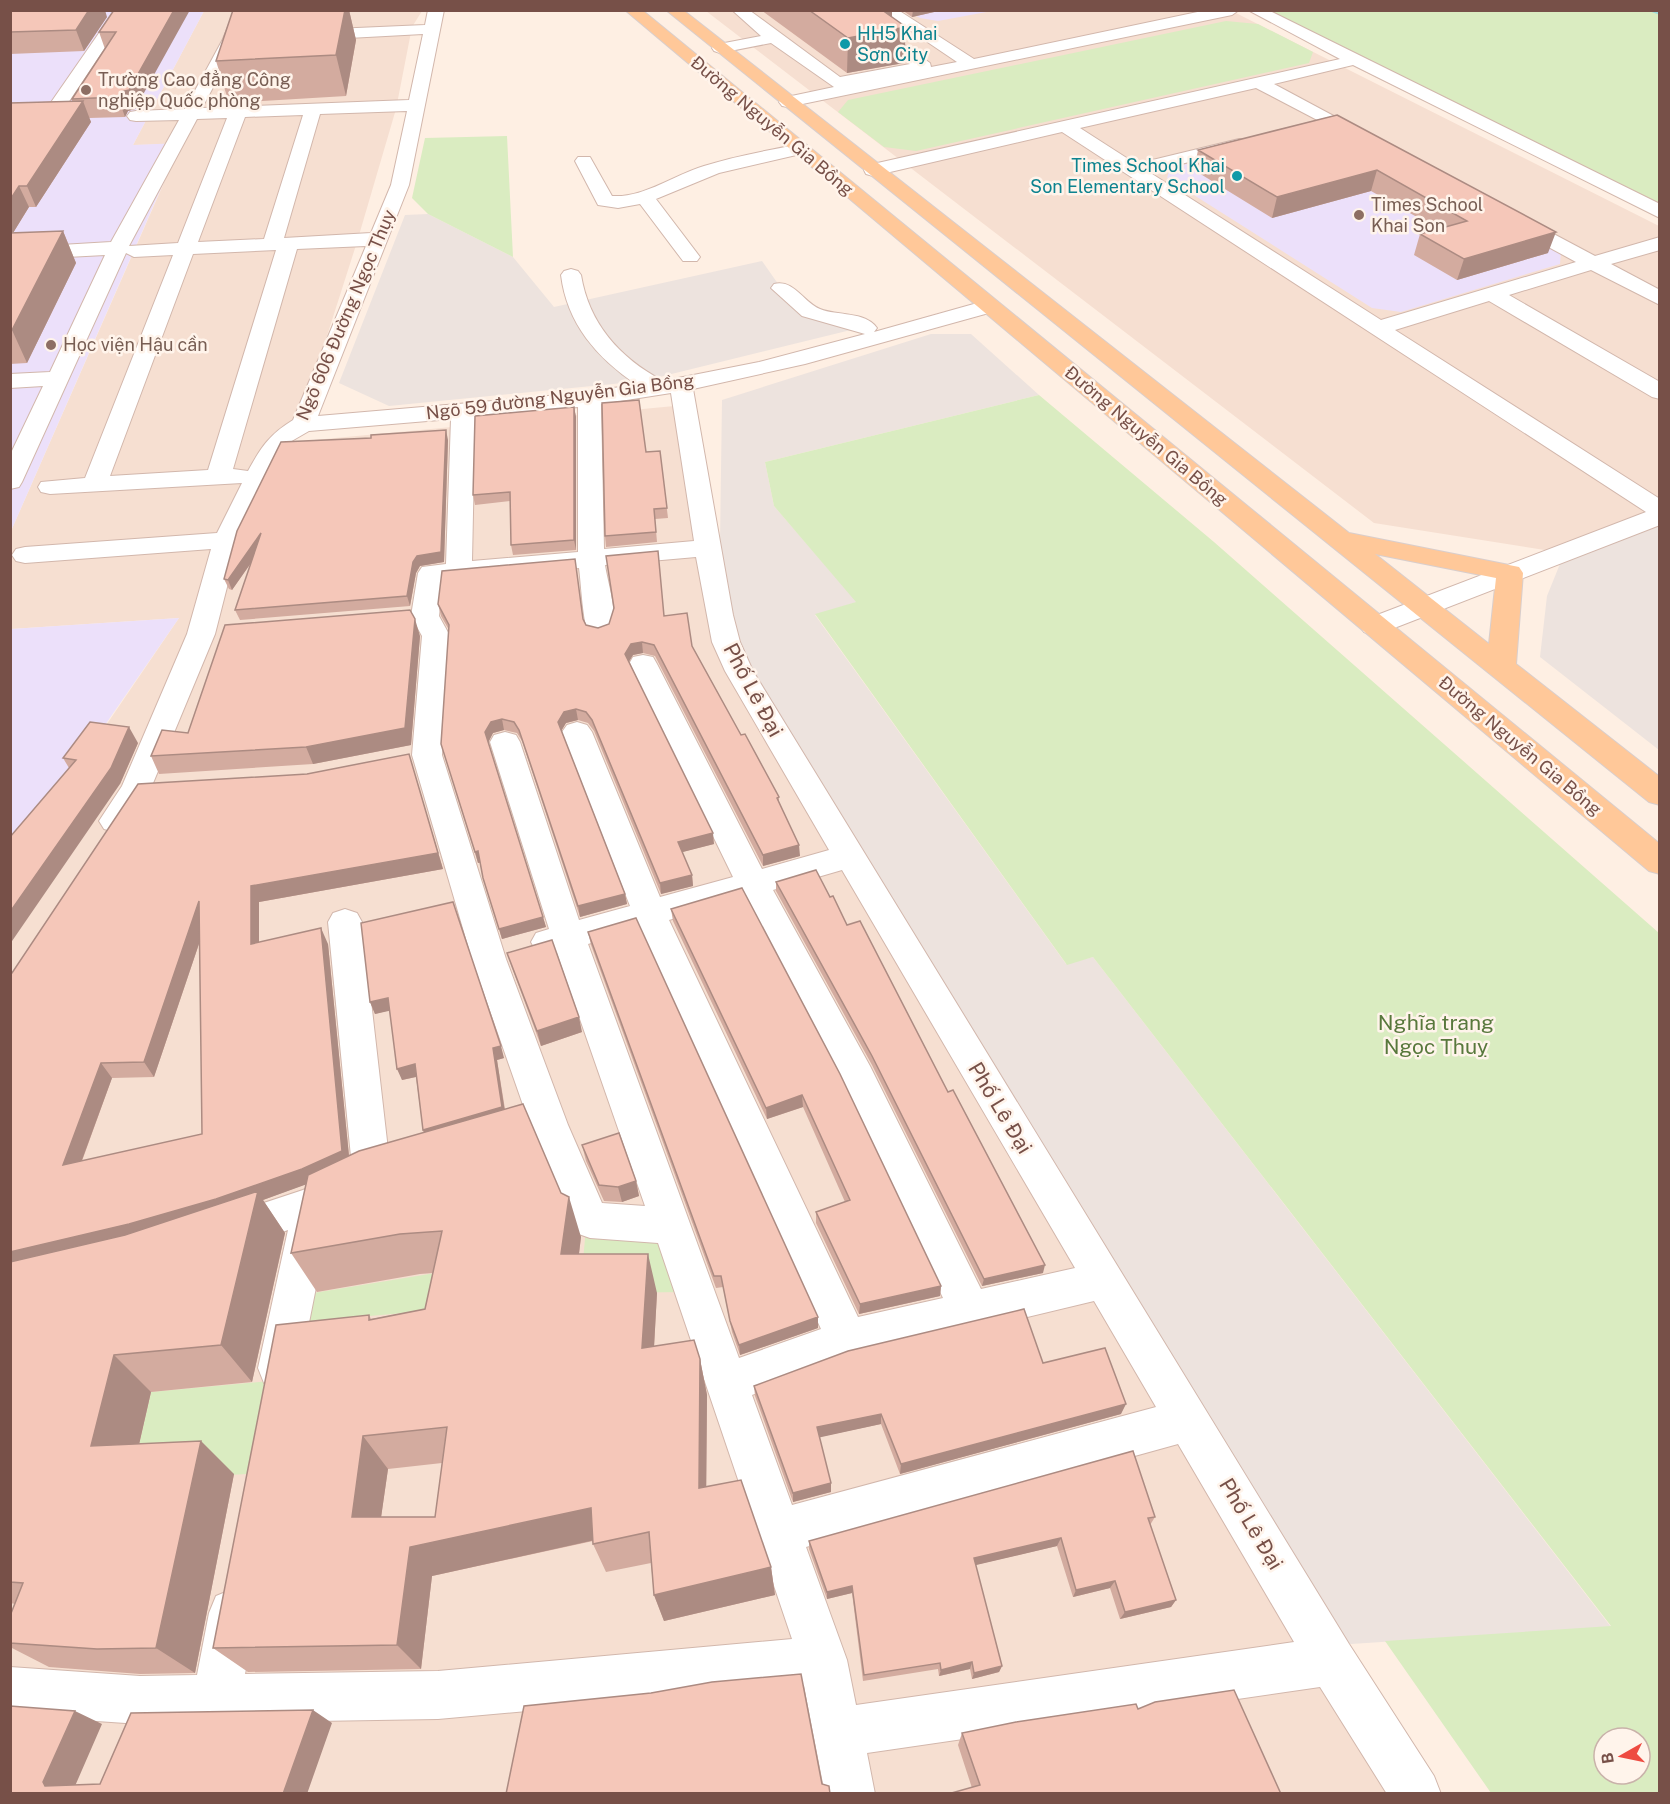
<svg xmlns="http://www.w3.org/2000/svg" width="1670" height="1804" font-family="'Public Sans',sans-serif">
<rect width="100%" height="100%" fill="#feefe3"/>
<path fill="#f6dfd1" d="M204,11H422L412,27L396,109L357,242L293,442L685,405L719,615L1417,1793H11V865L179,618L11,629V531L181,144L133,145Z
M706,11H1232L1659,226V517L1564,553L1374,523Z"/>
<path fill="#ede3de" d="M428,214L513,257L554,307L762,261L781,288L818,316L863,327L643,381L389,406L339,383L405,215Z
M931,334H971L1039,395L765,462L774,506L857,602L815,615L1066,964L1093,957L1611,1627L1336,1645L719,615L722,400Z
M1659,517V750L1540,657L1547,596L1566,549Z"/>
<path fill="#ece0fa" d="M79,10L204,11L133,145L181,143L11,531V35Z
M907,11H992L938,21L920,18Z
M1321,131L1561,252L1560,264L1401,312L1372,308L1167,178L1170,168Z
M179,618L11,861V629Z"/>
<path fill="#daecc1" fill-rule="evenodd" d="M1260,11H1659V208Z
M1226,21L1258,24L1313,52L1309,63L916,151L884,147L838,112L848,100Z
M507,136L513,257L428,214L412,198L425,138Z
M1039,395L1214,542L1659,933V1793H1491L1385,1641L1611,1626L1093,957L1067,965L815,614L856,602L774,506L765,462ZM1604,1738H1640V1774H1604Z
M586,1228L674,1231L694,1292L580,1293Z
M460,1269L438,1310L290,1323L295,1296Z
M269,1381L248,1474L131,1480L151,1392Z"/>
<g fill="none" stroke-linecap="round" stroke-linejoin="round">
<path fill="#9cdbda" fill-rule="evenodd" d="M1654,10L1660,12V15L1646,10Z"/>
<defs>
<path id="minor" d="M10,10H21L10,15Z
M115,10H130L60,115H48L45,111Z
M235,10H250L239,39L202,108L409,100L423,34L311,40L303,35L311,30L425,25L428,10H444L409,185L318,416L540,397L637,385C597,358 567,324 561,275L564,271L571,269L578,271L581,275C589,324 620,358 663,381L759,362L865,334L802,316L771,288L774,284C794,279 803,302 820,309C837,316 865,311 877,328L874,332L988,300L996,301L999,306L996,311L805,364L693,389L733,615L740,642L753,671L1349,1644L1434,1776L1441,1794H1387L1320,1687L867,1753L875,1794H825L804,1686L438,1719L140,1724L10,1715V1667L140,1676L197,1675L209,1613L216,1596L233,1589L250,1596L257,1613L245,1674L438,1671L792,1639L658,1243L590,1238L576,1233L570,1220L530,1125L472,959L412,755L422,636L411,616L418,573L422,567L446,564L451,419L309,431L290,442L280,455L239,540L215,634L151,788L126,829L115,832L104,829L99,821L122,786L187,634L211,549L25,563L16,561L12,555L16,549L25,547L217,533L242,483L50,494L41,492L38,487L41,482L85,478L173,255L134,257L126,253L22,482L19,487L10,489V455L43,386L10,388V374L50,372L105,255L10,260V248L111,242L179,120L136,121L130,120L127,116L130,112L136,111L185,109L223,39ZM407,111L391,185L371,233L284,238L320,114ZM303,115L264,239L198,242L245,117ZM227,118L178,243L129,246L197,119ZM366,246L293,420C270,434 261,447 248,471L233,469L297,249ZM276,250L208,470L110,476L193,254ZM671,393L694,541L604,549L601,404ZM578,407V552L472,561L475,417ZM696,557L712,642L725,671L829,850L762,869L657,664L653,657L643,655L633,657L629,664L733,877L660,897L592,732L587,725L577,722L567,725L562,732L630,906L579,920L520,742L516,735L505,732L494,735L490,742L549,929L536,933L531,942L536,951L548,955L557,953L645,1206L602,1203L568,1125L506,959L442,755L450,636L439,616L443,580L579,568C581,582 583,625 589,634L599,637L609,634C620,617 608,585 605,565ZM842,870L1075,1268L981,1289L870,1066L773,890ZM744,898L842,1084L943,1298L858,1317L669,920ZM640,929L821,1329L739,1358L588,944ZM1094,1301L1156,1407L792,1505L752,1395L847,1360ZM1178,1444L1294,1642L856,1705L847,1660L806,1547Z
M732,10H749L840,77L910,64L837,10H855L930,63L931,67L957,62L880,10H898L974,59L1207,10H1239L1232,15L788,107L782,106L779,102L782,98L834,87L771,43L720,53L714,51L712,48L714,45L761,36Z
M1248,10H1268L1660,204V218L1353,65L1274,84L1371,136L1374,140L1371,144L1365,145L1256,88L1080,128L1136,164L1239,139L1245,140L1248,144L1245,148L1149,172L1381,320L1576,262L1506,224L1503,220L1506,216H1520L1595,256L1660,237V250L1611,264L1660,290V305L1591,270L1509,295L1660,382V399L1652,397L1489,301L1395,330L1660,499V525L1384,632L1374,635L1364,632L1360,626L1364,620L1646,512L1062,132L873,176L866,174L864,170L866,166L873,164L1340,59Z
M799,144L805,145L808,149L805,153L719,173L656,199L700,257L697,261H683L640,204L618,208L598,205L575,161L578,157H590L612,196C644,198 674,175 704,166C735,156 767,151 799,144Z
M345,909L357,913L362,922L391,1176L386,1188L372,1193L360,1189L355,1202L326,1217L329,1222L300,1368L294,1383L279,1389L264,1383L258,1368L288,1230L232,1249L218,1244L212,1231L218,1218L303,1190L341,1173L353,1177L328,922L333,913Z"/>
<path id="major" d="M625,10H642L1660,844V874L1649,871Z
M666,10H683L1349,533L1519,567L1523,573L1516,664L1660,777V805L1649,802ZM1375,554L1496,578L1489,644Z"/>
</defs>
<use href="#minor" stroke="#d2b7ac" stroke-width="2"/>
<use href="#major" stroke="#d9cecc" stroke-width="2"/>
<use href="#minor" fill="#fff" fill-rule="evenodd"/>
<use href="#major" fill="#ffc899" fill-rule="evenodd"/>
</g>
<path fill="#d3ab9f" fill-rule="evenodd" d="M114,10L135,109L128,111L125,117L89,118L91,122L36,207H29L13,233L63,231L76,263L27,363L10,364V103L72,101V99L105,49L99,32Z
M233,10H349L356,40L346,96L229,103L216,61Z
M761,10H892V18L904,63L847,73Z
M902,10H943L912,17Z
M10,12L107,17L84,51L10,54Z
M1337,115L1548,253L1457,280L1414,255L1420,234L1438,229L1371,191L1272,218L1194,170L1198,150Z
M574,407L576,417V550L513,555L511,545V501L475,505L473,495Z
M448,440L444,562L420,566L416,573L410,606L240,620L235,610L251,563L232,590L229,589L224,579Z
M660,451L668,518L655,519L657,542L606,547L605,536L646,452Z
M438,604L584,620L586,625L598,628L664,616L692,646L741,735L779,797V802L800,856L763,866L655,656L643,653L633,655L629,661L714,844L682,852L692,875L693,886L661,894L594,731L588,723L578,720L566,723L561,731L625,894L627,904L580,917L522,741L517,733L504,730L493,733L488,742L546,927L502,939L483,878L480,863H478L441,744L449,630L441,616Z
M420,636L411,745L313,764L159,774L151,756L188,733Z
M138,743L120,784L69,768L63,758Z
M409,754L443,869L259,902V942L328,944L349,1156L424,1133L423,1130L416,1077L402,1080L390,1010L375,1014L370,1002L504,1058L497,1060L505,1109L561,1193L581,1237L579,1254L657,1293L654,1346L700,1359L707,1395L706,1487L771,1567L775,1595L664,1621L654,1595L651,1563L606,1572L593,1544V1541L432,1576L421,1669L248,1672L213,1648L369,1315L371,1319L425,1309L433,1273L420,1274L317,1292L291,1253L306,1184L263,1200L285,1233L252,1382L151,1392L139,1444L234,1474L195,1673L140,1674L49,1667L10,1647V1616L15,1604L10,1603V973L307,774ZM200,941L202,1134L82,1161L112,1078L154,1077ZM442,1463L435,1517H381L388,1469Z
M776,882L830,897L847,925L1043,1273L982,1286L872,1065L776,891Z
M671,909L941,1286L940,1296L859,1314L816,1223V1212L845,1202L803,1107L767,1119L673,921Z
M588,932L818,1328L740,1355L732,1332L723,1287L716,1288L591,945Z
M507,953L582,1032L541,1046L512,968Z
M582,1145L636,1181L639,1196L622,1202L604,1201L586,1161Z
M1043,1363L1121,1414L900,1474L881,1424L819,1437L831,1492L793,1502L755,1396L754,1386Z
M1155,1517L1150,1525L1176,1600L1171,1607L1120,1619L1110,1588L1073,1597L1057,1546L975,1565L1002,1666L999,1672L972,1679L970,1669L939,1676L938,1669L863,1681L852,1593L827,1599L809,1549V1541Z
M1138,1709L1281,1794L972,1788L958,1745L962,1733Z"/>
<path fill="#ac8b82" d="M89,10H105L107,17L84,51L76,30Z
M174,10H190L135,109L128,111L125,117L118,97Z
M345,10H349L356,40L346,96L336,55Z
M878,10H892V21Z
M913,10H943L912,17Z
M906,27L904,63L847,73L848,38Z
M83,101L91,122L36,207L27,186Z
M1377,170L1371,191L1272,218L1277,197Z
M19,186L29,207L13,233L10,229V200Z
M63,231L76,263L27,363L12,330Z
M1556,232L1548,253L1457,280L1464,259Z
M574,407L576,417V550L574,540Z
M446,430L448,440L444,562L420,566L416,573L410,606L407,596L413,562Z
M261,533L265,543L232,590L228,580Z
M415,619L420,636L411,745L313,764L306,747Z
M642,642L643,653L633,655L627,665L625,654L631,644Z
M576,709L578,720L566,723L560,733L558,722L564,712Z
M502,719L504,730L493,733L488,743L485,732L491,722Z
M129,727L138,743L120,784L10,944V912Z
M409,754L443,869L259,902V960L251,944V886Z
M713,833L714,844L679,853L678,842Z
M799,845L800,856L763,866V855Z
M478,851L481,862L478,863L475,852Z
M692,875L693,886L661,894L660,883Z
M625,894L627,904L580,917L578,906Z
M199,901L208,917L154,1077L144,1062Z
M543,917L546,927L502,939L499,929Z
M321,928L328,944L350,1166L310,1183L263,1200L285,1233L252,1382L221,1345L10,1269V1252L216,1199Z
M388,998L393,1010L375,1014L370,1002Z
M579,1017L582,1032L541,1046L537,1031Z
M501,1046L504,1058L497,1060L506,1119L428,1141L423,1130L493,1048Z
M101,1063L112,1078L75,1179L63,1165Z
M415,1064L420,1076L402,1080L397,1069Z
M802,1095L803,1107L767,1119L766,1108Z
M636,1181L639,1196L622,1202L618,1187Z
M569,1197L581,1237L574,1293L561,1254Z
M648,1254L657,1293L652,1384L642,1348Z
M1045,1265L1043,1273L982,1286L984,1279Z
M941,1286L940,1296L859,1314L860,1304Z
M818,1317V1328L740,1355L739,1345Z
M114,1355L151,1392L131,1480L91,1446Z
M700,1359L707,1395L706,1519L699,1488Z
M1126,1404L1121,1414L900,1474L901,1464Z
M881,1414V1424L817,1438V1427Z
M363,1436L388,1469L377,1546L352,1517Z
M201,1441L234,1474L195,1673L156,1648Z
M831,1483V1492L793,1502V1493Z
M591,1508L604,1538L432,1576L421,1669L397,1645L410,1547Z
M1061,1538L1057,1546L972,1566L974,1558Z
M771,1567L775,1595L664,1621L654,1595Z
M1115,1581L1110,1588L1073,1597L1076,1590Z
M852,1586V1593L827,1599V1592Z
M1176,1600L1171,1607L1120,1619L1125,1612Z
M972,1662L970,1669L939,1676L941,1670Z
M1002,1666L999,1672L972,1679L974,1673Z
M313,1710L332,1723L307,1794H283Z
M75,1711L102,1724L72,1793L45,1786L43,1782Z"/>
<path fill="#f5c7b9" stroke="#ac8b82" stroke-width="1.5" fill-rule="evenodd" d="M11,10H89L76,30L10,32V12Z
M114,10H174L129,90L121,92L118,97L72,99L116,32H99Z
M233,10H345L336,55L216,61Z
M809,10H882L906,27L848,38Z
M83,101L27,186H19L10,200V103Z
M1337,115L1556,232L1464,259L1420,234L1467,221L1377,170L1277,197L1198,150Z
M63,231L12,330H10V233Z
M639,400L646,452L660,451L667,508L654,509L656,532L605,536L602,403Z
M574,407V540L511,545L510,492L473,495L475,416Z
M446,430L441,552L417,556L413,562L407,596L235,610L261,533L228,580L224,579L237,531L281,442L371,438V435Z
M658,551L664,616L687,613L692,646L741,735L745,734L779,797L777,798L799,845L763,855L654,645L642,642L631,644L625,654L713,833L678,842L692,875L660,883L592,720L586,712L576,709L564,712L558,722L625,894L578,906L519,730L514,722L502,719L491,722L485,732L543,917L499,929L483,878L478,851L475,852L441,744L449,625L438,604L442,571L575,559L583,619L586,625L598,628L609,624L614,608L606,556Z
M410,610L415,619L405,728L306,747L151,756L162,730L188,733L225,625Z
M90,722L129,727L111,768L10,912V837L76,760L63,758Z
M409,754L438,853L251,886V944L321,928L342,1151L302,1169L216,1199L129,1224L10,1252V973H12L138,784L307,774ZM199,901L202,1134L63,1165L101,1063L144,1062Z
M816,870L830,897L833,896L847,925L860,921L948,1092L953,1090L1045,1265L984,1279L872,1056L776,882Z
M742,888L840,1074L941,1286L860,1304L816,1212L850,1200L802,1095L766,1108L671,909Z
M453,902L501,1046L493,1048L502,1107L423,1130L415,1064L397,1069L388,998L370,1002L361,923Z
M636,918L818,1317L739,1345L730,1321L721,1276H714L588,932Z
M552,940L579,1017L537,1031L507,953Z
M523,1104L561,1193L569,1197L561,1254H648L642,1348L694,1340L700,1359L699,1488L741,1480L771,1567L654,1595L649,1532L593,1544L591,1508L410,1547L397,1645L213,1648L276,1325L369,1315V1320L425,1309L442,1231L400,1234L291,1253L308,1175L359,1151ZM447,1427L435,1517H352L363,1436Z
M619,1133L636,1181L618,1187L599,1185L582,1145Z
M258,1191L221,1345L114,1355L91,1446L201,1441L156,1648L97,1649L10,1643V1616L23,1583L10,1582V1262L125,1235Z
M1024,1309L1043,1363L1105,1348L1126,1404L901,1464L881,1414L817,1427L831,1483L793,1493L754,1386L848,1351Z
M1133,1451L1155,1517L1148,1518L1176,1600L1125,1612L1115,1581L1076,1590L1061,1538L974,1558L1002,1666L974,1673L972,1662L941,1670L940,1663L864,1675L852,1586L827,1592L809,1541Z
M801,1674L822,1784L829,1786L830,1794H506L524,1706L651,1693L712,1682Z
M1234,1690L1281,1794H948L980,1785L962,1733L1016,1722L1136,1704L1138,1709L1155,1702Z
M10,1706L75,1711L43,1782L45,1786L100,1784L131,1713L313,1710L283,1794H10Z"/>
<g fill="#0f9aa8" stroke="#fff4eb" stroke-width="2">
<circle cx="845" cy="44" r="6"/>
<circle cx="1237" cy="176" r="6"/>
</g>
<g fill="#8d6e63" stroke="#fff4eb" stroke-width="2">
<circle cx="86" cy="90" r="6"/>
<circle cx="1359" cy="215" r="6"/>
<circle cx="51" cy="345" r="6"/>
</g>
<g text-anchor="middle" stroke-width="5" stroke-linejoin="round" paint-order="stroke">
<g font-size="18" fill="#0d838f" stroke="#fff4eb" text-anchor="start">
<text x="857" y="40">HH5 Khai<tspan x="857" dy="21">Sơn City</tspan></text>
<text x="1225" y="172" text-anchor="end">Times School Khai<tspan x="1225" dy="21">Son Elementary School</tspan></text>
</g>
<g font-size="18" fill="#785e54" stroke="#fff4eb" text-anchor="start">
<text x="98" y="86">Trường Cao đẳng Công<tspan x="98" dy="21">nghiệp Quốc phòng</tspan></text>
<text x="1371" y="211">Times School<tspan x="1371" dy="21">Khai Son</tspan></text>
<text x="63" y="351">Học viện Hậu cần</text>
</g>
<g font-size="18" fill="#775048" stroke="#fff4eb">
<text transform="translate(772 126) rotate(40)" y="6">Đường Nguyễn Gia Bồng</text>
<text transform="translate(346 315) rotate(-67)" y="6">Ngõ 606 Đường Ngọc Thụy</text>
<text transform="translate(560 397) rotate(-7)" y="6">Ngõ 59 đường Nguyễn Gia Bồng</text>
<text transform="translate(1146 436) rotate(40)" y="6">Đường Nguyễn Gia Bồng</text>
<text transform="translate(1520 746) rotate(40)" y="6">Đường Nguyễn Gia Bồng</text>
</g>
<g font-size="21" fill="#775048" stroke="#fff4eb">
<text transform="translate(753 690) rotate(62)" y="7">Phố Lê Đại</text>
<text transform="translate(1000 1108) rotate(59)" y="7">Phố Lê Đại</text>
<text transform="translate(1251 1524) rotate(59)" y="7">Phố Lê Đại</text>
</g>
<g font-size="21" fill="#58783c" stroke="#fff4eb">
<text x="1436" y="1030">Nghĩa trang<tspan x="1436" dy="24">Ngọc Thuỵ</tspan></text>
</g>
</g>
<rect width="1670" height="1804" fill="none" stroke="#775048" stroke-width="24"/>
<g transform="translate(1622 1756) rotate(261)"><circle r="28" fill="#fff4eb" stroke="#c9b2aa" stroke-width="1.5"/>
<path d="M0-4.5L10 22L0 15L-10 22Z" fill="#ee4b41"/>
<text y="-9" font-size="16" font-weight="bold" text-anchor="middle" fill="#775048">B</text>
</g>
</svg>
